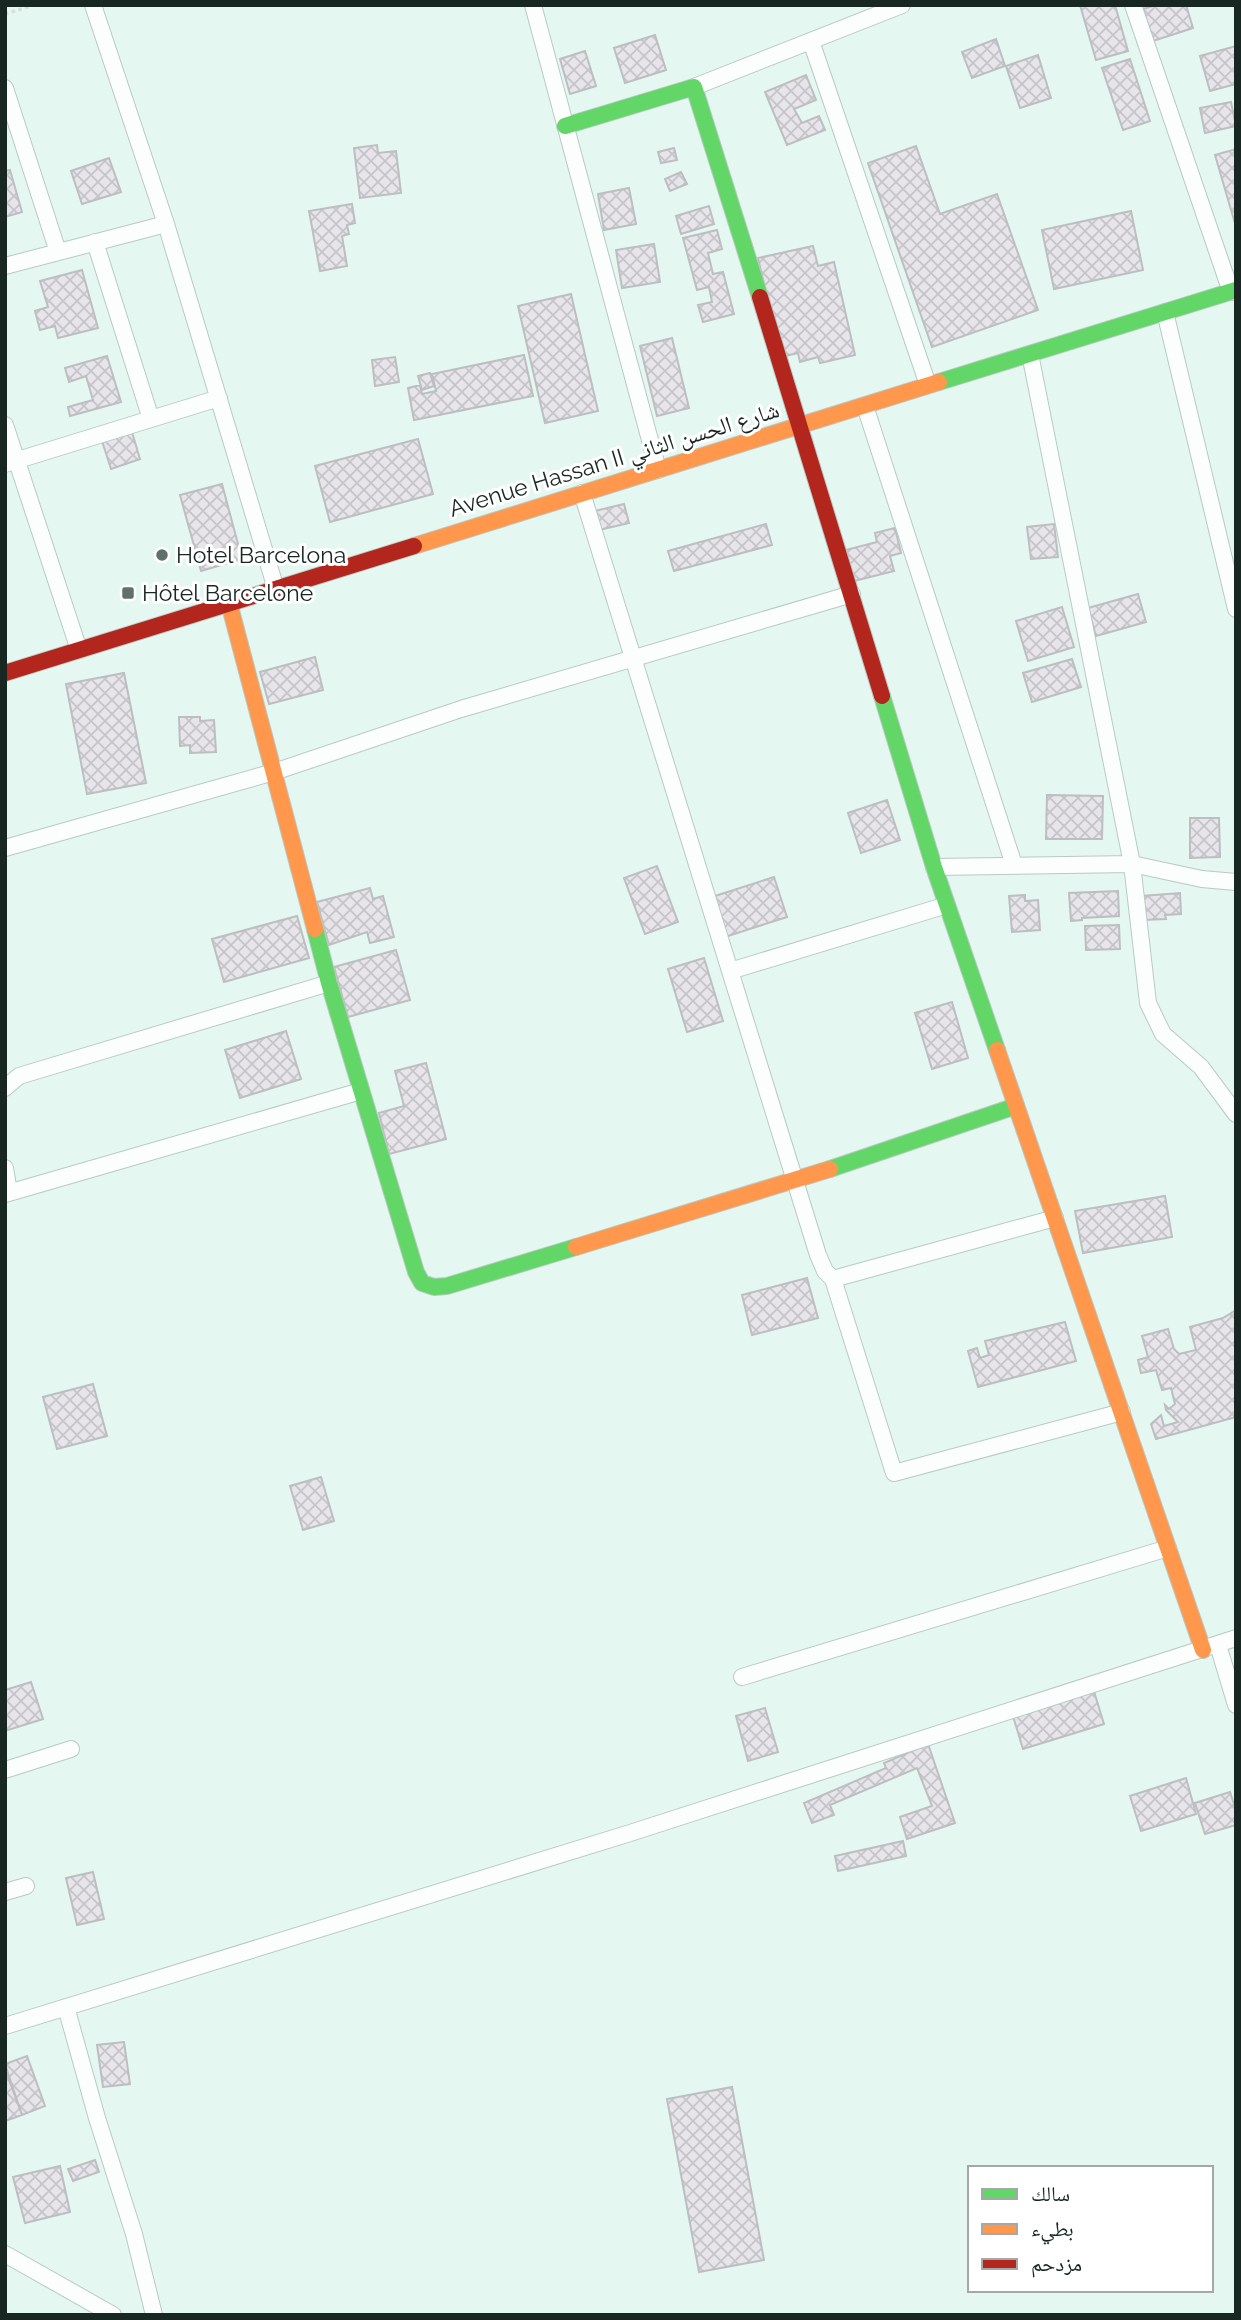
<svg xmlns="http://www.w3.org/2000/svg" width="1241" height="2320" font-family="Raleway,'Noto Naskh Arabic',sans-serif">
<defs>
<pattern id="building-cross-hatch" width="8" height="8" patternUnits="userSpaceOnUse" patternTransform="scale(1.75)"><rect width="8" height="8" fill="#e7e5e9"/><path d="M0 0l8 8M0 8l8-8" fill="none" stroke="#c5c4c8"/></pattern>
</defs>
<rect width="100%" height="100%" fill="#e5f7f1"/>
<path fill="url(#building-cross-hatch)" stroke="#bcbec0" stroke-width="2" d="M1080,5H1115L1128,51L1096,60Z
M1156,5H1186L1193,28L1153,41L1143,9Z
M655,35L666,70L625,83L614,48Z
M996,39L1005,66L972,78L962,52Z
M1236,46V84L1210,91L1200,56Z
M585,51L596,86L570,94L560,59Z
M1038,55L1051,98L1020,108L1006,66Z
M1130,59L1150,121L1123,130L1102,68Z
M806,75L816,100L794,109L802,123L819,116L825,130L787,145L765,92Z
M1231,102L1236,126L1205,133L1200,108Z
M377,145L378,153L396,151L401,193L360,198L354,148Z
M916,146L940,214L997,194L1038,310L932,347L868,163Z
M674,148L677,160L661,163L658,152Z
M1236,149V227L1215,155Z
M109,158L121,192L82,204L71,171Z
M10,170L22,212L5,217V171Z
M681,172L687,184L670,191L665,179Z
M629,188L636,224L604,230L598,194Z
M352,204L355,223L347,225L349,234L342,236L347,266L320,271L309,211Z
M709,206L714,224L681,234L676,216Z
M1131,211L1143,270L1054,289L1042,230Z
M717,230L722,249L708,253L713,274L723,272L734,314L703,322L698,305L712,302L709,287L697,290L683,238Z
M654,244L660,282L622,288L616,250Z
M813,246L818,266L834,262L855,355L820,363L818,357L800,362L798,353L781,357L758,258Z
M82,270L98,328L58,338L55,326L40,330L35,311L48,307L40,281Z
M571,294L598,411L545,423L518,306Z
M672,338L689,408L657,416L640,346Z
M524,355L533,396L414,420L408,388L420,385L422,394L436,391L432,374Z
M107,356L121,402L70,416L68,407L93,400L86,376L69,382L65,368Z
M395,357L399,382L375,386L372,360Z
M430,373L434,386L422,390L418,376Z
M132,432L140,459L111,469L102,441Z
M418,439L433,494L330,522L315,466Z
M222,484L242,559L201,571L180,495Z
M624,504L629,523L599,530L595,511Z
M766,524L772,545L674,571L668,551Z
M1054,524L1058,557L1031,559L1027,527Z
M895,528L901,553L890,556L894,571L854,581L846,550L877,542L875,533Z
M1138,594L1146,622L1096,636L1088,608Z
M1062,607L1074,647L1028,661L1016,621Z
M315,657L323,690L269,704L260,672Z
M1072,659L1081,687L1032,702L1023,673Z
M124,673L146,783L87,794L66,684Z
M179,717H200V721L214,720L216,752L190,753V745L180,746Z
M1047,795L1103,796L1102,839H1046Z
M887,800L900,840L861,853L848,813Z
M1190,818H1219L1220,857L1190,858Z
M657,866L678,922L645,934L624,878Z
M774,877L787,917L725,937L712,897Z
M370,888L373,899L383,896L394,937L370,943L367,932L329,945L317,902Z
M1118,891L1119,916L1082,918V920L1071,921L1069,893Z
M1180,893L1181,914L1165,915L1166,919L1143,920L1142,896Z
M1025,895V901L1038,900L1040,930L1012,932L1009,896Z
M297,916L309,958L224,982L212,939Z
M1119,925L1120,949L1086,950L1085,926Z
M396,950L410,1000L348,1017L334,967Z
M704,958L723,1021L687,1032L668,969Z
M952,1002L968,1058L932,1069L915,1013Z
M286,1031L301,1079L240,1098L225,1050Z
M426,1063L446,1139L389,1154L379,1113L404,1106L395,1071Z
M1165,1196L1172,1237L1083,1253L1075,1211Z
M807,1278L818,1318L752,1335L742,1295Z
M1236,1310V1417L1156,1439L1151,1424L1161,1415L1164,1426L1178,1422L1166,1410L1165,1405L1169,1409L1175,1404L1171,1388L1162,1390L1156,1370L1141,1373L1138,1360L1148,1357L1142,1336L1168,1329L1174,1349L1179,1354L1196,1350L1190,1327L1223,1318Z
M1065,1322L1076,1361L978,1387L968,1351L977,1348L980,1358L989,1355L985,1341Z
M93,1384L107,1436L57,1449L43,1397Z
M321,1477L334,1521L303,1530L290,1486Z
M31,1682L43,1719L5,1731V1690Z
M1093,1688L1104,1724L1023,1749L1012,1713Z
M765,1708L778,1752L748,1761L736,1716Z
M928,1744L955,1823L907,1839L900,1817L932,1806L917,1768L830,1805L834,1815L812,1823L804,1803L886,1768L884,1763Z
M1186,1778L1196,1814L1141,1831L1130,1796Z
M1230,1792L1236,1810V1825L1205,1834L1195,1803Z
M903,1841L906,1856L838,1871L835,1856Z
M93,1872L104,1919L77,1925L66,1878Z
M124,2042L130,2084L103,2087L97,2045Z
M27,2056L45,2106L22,2115L5,2064Z
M5,2069L22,2115L5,2121Z
M732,2087L764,2260L699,2272L667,2099Z
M95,2160L99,2172L73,2181L68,2169Z
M60,2166L70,2212L25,2223L13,2177Z"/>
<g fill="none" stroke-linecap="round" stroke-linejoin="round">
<defs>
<path id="street" d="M93,5L166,224L276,589
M533,5L658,470
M1133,5L1231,292
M811,41L928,385
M694,87L902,5
M5,88L58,252
M95,242L151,419
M5,266L166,224
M1165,312L1236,609
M1030,354L1132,864L1148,1003L1163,1034L1201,1067L1236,1114
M865,406L1014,865
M5,425L79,650
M5,464L219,398
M582,493L818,1255L825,1271L833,1279L894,1473L1122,1412
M5,848L274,772L461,709L852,594
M934,867L1132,864L1202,879L1236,882
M730,971L947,905
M5,1088L19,1076L329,983
M5,1168L9,1192
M5,1194L361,1091
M833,1279L1055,1218
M1218,1645L1236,1705
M742,1677L1168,1548
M5,1770L71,1749
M5,1892L26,1886
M66,2007L97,2118L134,2234L154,2315
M5,2026L627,1834L1236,1638
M5,2254L113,2315"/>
<path id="fast" d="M565,126L694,87L760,297
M939,382L1236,290
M882,696L934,867L997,1050
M315,929L329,983L416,1272L422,1283L434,1287L447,1286L576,1247
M830,1169L1016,1106"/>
<path id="slow" d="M414,546L939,382
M229,603L315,929
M997,1050L1203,1650
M576,1247L830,1169"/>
<path id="jam" d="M760,297L882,696
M5,673L414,546"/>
</defs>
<use href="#street" stroke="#b9c9c3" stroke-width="18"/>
<use href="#fast" stroke="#b9c9c3" stroke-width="18"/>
<use href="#slow" stroke="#b9c9c3" stroke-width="18"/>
<use href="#jam" stroke="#b9c9c3" stroke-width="18"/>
<path stroke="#d7dddb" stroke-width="3.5" stroke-dasharray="3.5 3.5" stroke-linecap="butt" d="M5,14L34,5"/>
<use href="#street" stroke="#fbfefd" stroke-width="16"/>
<use href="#fast" stroke="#63d668" stroke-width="16"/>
<use href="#slow" stroke="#ff974d" stroke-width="16"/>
<use href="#jam" stroke="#b3261e" stroke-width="16"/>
</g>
<g fill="#60706a" stroke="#fff" stroke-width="2.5">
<circle cx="162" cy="555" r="7"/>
<rect x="121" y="586" width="14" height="14" rx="3.5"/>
</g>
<g text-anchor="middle" stroke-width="6" stroke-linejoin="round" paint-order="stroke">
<g font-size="23" fill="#182722" stroke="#fff">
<text transform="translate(614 459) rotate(-17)" y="8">Avenue Hassan II شارع الحسن الثاني</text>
</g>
<g font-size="23" fill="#182722" stroke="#fff" text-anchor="start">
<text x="176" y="563">Hotel Barcelona</text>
<text x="142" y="601">Hôtel Barcelone</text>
</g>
</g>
<rect width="1241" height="2320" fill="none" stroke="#182722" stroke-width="14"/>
<rect x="968" y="2166" width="245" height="126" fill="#ffffff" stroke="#a3a9a7" stroke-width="2"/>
<rect x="982" y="2189" width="35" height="10" fill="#63d668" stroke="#a3a9a7" stroke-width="2"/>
<text x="1031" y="2201" font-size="21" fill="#182722">سالك</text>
<rect x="982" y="2224" width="35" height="10" fill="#ff974d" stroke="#a3a9a7" stroke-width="2"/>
<text x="1031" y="2236" font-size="21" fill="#182722">بطيء</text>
<rect x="982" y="2259" width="35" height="10" fill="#b3261e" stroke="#a3a9a7" stroke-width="2"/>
<text x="1031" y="2271" font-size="21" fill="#182722">مزدحم</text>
</svg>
